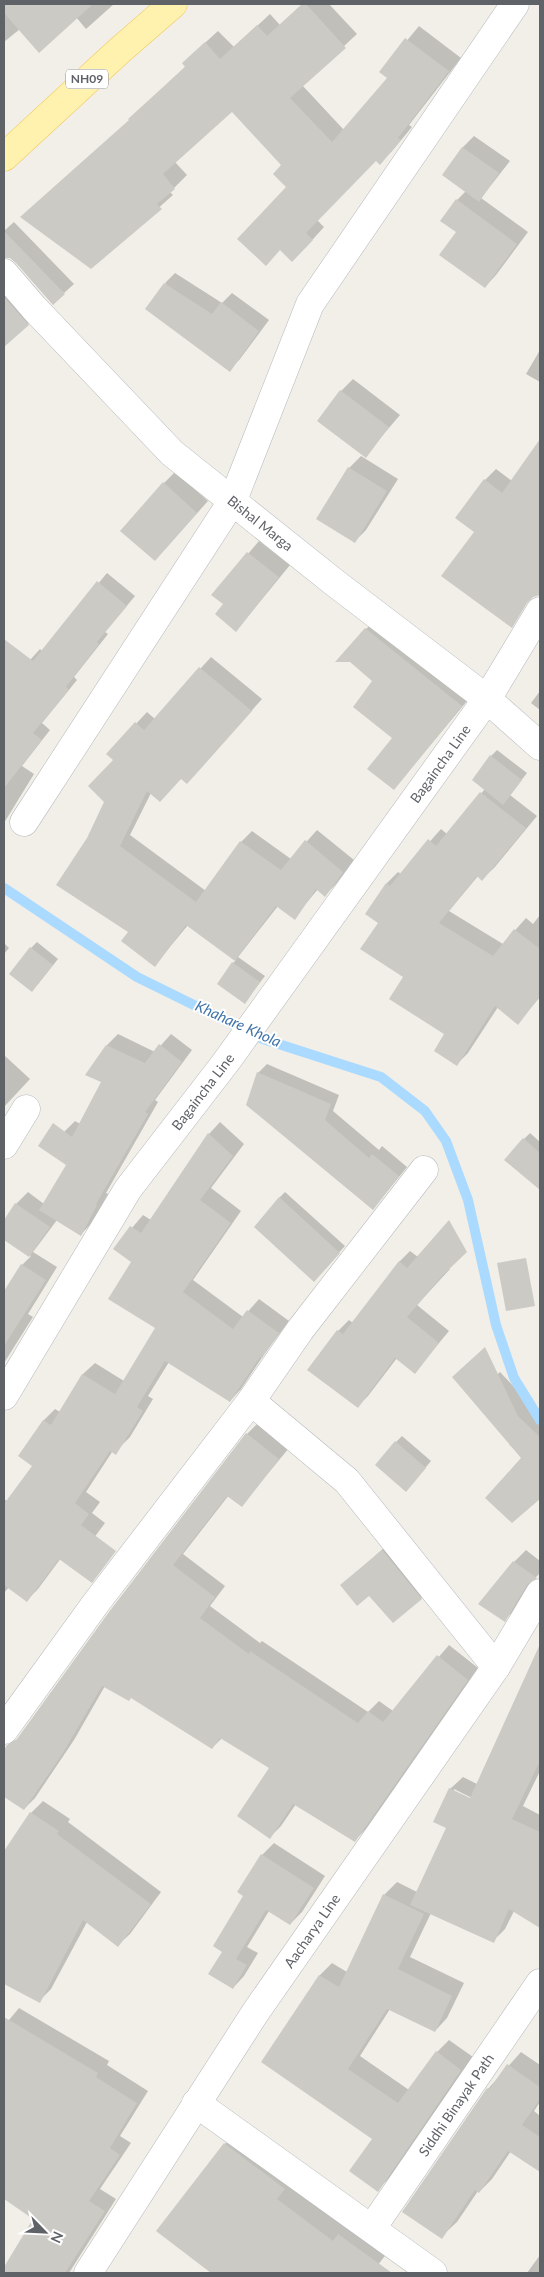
<svg xmlns="http://www.w3.org/2000/svg" width="544" height="2277" font-family="Lato,sans-serif">
<rect width="100%" height="100%" fill="#f1efe8"/>
<path fill="#0003" fill-rule="evenodd" d="M4,4H72L74,7L77,4H114L86,29L76,17L20,29L4,42Z
M303,4H329L357,34L302,85L344,130L389,78L381,72L419,26L461,58L409,125L412,127L392,151L380,163L376,159L317,220L324,227L305,248L283,165L232,110L175,162L187,175L170,192L173,195L91,268L130,119L186,66L196,51L218,31L234,47L270,14L280,25Z
M474,136L510,161L481,198L528,232L496,275L485,287L458,232L457,200L466,191L443,175L463,147Z
M14,222L74,284L64,293L9,257H4V231Z
M175,273L222,303L232,293L269,320L240,359L229,370L165,283Z
M4,275L38,315L4,345Z
M540,350V382L526,374Z
M353,379L400,415L365,456L341,391Z
M540,441V576L515,609L475,532L485,480L496,469L512,481Z
M361,456L398,479L366,530L355,541L349,468Z
M175,472L208,501L166,548L164,483Z
M259,541L290,565L236,631L225,604L213,595Z
M107,573L135,596L105,632L108,634L74,677L77,680L42,723L50,730L22,766L34,774L4,823V693L31,659L40,649L42,651Z
M377,618L472,695L394,789V738L374,681L366,629Z
M211,657L262,699L198,771L151,793L130,835L206,891L241,842L252,831L291,859L317,830L354,860L336,884L325,895L318,889L294,918L278,906L238,957L265,976L245,1002L233,963L236,960L188,925L155,965L130,932L88,839L106,802L115,760L108,754L147,712L155,719Z
M540,691V710L531,703Z
M497,750L527,773L510,795L537,816L494,868L482,879L478,876L449,911L503,944L526,918L533,924L540,915V997L518,1023L498,1007L468,1053L457,1064L446,1034L405,977L379,922L387,883L398,872L401,874L441,829L447,834L485,789L491,756Z
M37,942L58,959L38,984L31,948Z
M4,943L9,948L4,954Z
M118,1034L155,1052L171,1034L192,1050L155,1100L158,1102L106,1193L108,1194L92,1223L81,1234L57,1220L33,1252L57,1267L28,1314L33,1317L4,1363V1294L22,1265L31,1256L4,1238V1222L16,1204L28,1192L44,1204L68,1165L64,1132L75,1121L80,1124L103,1082L107,1045Z
M4,1055L30,1079L4,1107Z
M267,1064L339,1095L333,1111L379,1150L382,1146L407,1167L373,1209L258,1073Z
M220,1122L244,1144L211,1188L241,1211L193,1280L243,1317L259,1299L289,1321L265,1353L241,1389L230,1401L169,1362L148,1396L153,1399L130,1437L118,1449H114L86,1492L100,1502L92,1513L105,1523L82,1554L61,1558L38,1589L27,1600L9,1587L4,1593V1499L7,1501L34,1465L20,1456L44,1420L55,1409L60,1412L83,1374L95,1363L124,1381L157,1328L133,1262L114,1249L143,1215L151,1220L209,1134Z
M530,1133L540,1142V1188L524,1139Z
M285,1192L345,1246L319,1274L279,1198Z
M410,1251L418,1257L424,1252L450,1269L417,1305L449,1331L415,1372L397,1358L368,1396L357,1407L338,1331L349,1320L353,1323L399,1262Z
M500,1372L540,1414V1490L510,1519L523,1458L509,1444L510,1442L484,1387Z
M258,1423L289,1448L242,1505L229,1495L183,1554L225,1586L210,1606L260,1643L262,1641L368,1712L379,1701L393,1711L449,1645L478,1668L366,1829L355,1840L296,1804L281,1826L270,1837V1768L222,1738L212,1748L131,1697L105,1686L74,1740L35,1798L24,1809L4,1795V1779L23,1745L247,1434Z
M402,1436L431,1461L412,1484L396,1442Z
M394,1539L432,1587L421,1598L370,1594L342,1585Z
M526,1550L540,1561V1573L534,1579L516,1609L504,1620L514,1562Z
M540,1647V1771L523,1806L540,1815V1926L514,1911L505,1929L493,1941L431,1913L410,1957L464,1983L447,2018L435,2031L390,2009L360,2056L409,2090L437,2052L449,2040L473,2057L390,2177L378,2190L374,2138L263,2062L320,1975L332,1963L347,1972L384,1895L397,1882L417,1892L447,1827L450,1789L463,1777L477,1784ZM454,1789L476,1800L475,1802L454,1792Z
M43,1801L70,1819L68,1822L161,1892L130,1934L118,1945L87,1922L51,1989L39,2001L4,1982V1929L25,1889L4,1875V1853L31,1813Z
M274,1843L325,1876L302,1912L290,1924L269,1911L247,1947L258,1953L244,1976L233,1988L224,1951L262,1855Z
M19,2008L109,2061L107,2065L148,2091L120,2136L131,2143L100,2189L116,2199L69,2273H4V2270L35,2219L4,2198V2143L9,2136L4,2133V2062L5,2060L4,2059V2026Z
M521,2052L540,2065V2102L534,2111L540,2116V2171L511,2151L492,2179L479,2192L478,2191L457,2222L444,2234L488,2089Z
M238,2131L289,2186L346,2228L352,2222L390,2249L372,2273H252L230,2257L216,2273H213L158,2231L225,2144Z
M540,2255V2273H527Z"/>
<g fill="none" stroke-linecap="round" stroke-linejoin="round">
<path stroke="#aadaff" stroke-width="10" d="M4,888L137,977L263,1039L381,1077L425,1111L446,1141L468,1200L496,1325L514,1378L540,1420"/>
</g>
<path fill="#cccac5" d="M4,4H93L39,53L4,13Z
M302,4H306L346,48L290,98L332,142L387,78L379,72L405,38L449,71L398,138L401,140L380,165L376,161L306,233L313,240L292,262L280,250L266,266L237,239L286,187L273,174L281,165L232,112L163,174L175,189L157,204L162,209L91,269L20,217L129,120L128,119L185,67L182,63L205,42L220,59L257,25L267,36Z
M462,147L499,173L479,202L442,175Z
M456,199L517,244L485,288L439,255L456,232L440,221Z
M4,231L65,294L53,305L16,263L10,258H4Z
M164,283L212,314L221,302L259,331L230,372L145,309Z
M4,297L29,325L4,347Z
M340,390L389,427L366,458L317,421Z
M540,439V595L533,597L527,603L512,628L441,576L474,532L455,518L484,479L502,493Z
M348,467L387,491L355,543L316,519Z
M163,482L197,513L155,561L120,531Z
M247,552L279,577L236,632L215,614L223,604L211,595Z
M97,581L127,606L97,642L99,644L66,687L69,690L33,733L42,740L4,788V639L33,661Z
M365,628L462,706L394,790L367,769L392,738L353,707L372,681L350,662H335Z
M199,667L252,711L187,784L181,779L160,802L147,791L120,846L196,902L240,841L281,870L305,840L343,872L325,897L316,889L295,920L276,906L235,961L186,925L155,967L121,941L128,932L56,885L87,838L104,802L88,786L113,760L106,754L135,722L144,730Z
M490,755L522,780L503,805L472,780Z
M480,792L526,828L482,881L477,876L439,923L493,956L514,929L540,949V996L518,1025L495,1006L457,1066L434,1051L444,1034L389,999L403,977L360,949L378,923L365,914L386,883L390,886L428,839L436,846Z
M30,947L53,965L32,992L9,974Z
M232,962L260,982L245,1004L217,984Z
M159,1044L182,1062L145,1112L148,1114L96,1204L97,1205L81,1236L39,1210L66,1165L38,1146L53,1123L72,1137L101,1082L85,1075L106,1045L145,1063Z
M257,1072L331,1104L325,1120L369,1158L372,1154L399,1176L373,1210L246,1105Z
M208,1133L233,1156L200,1200L231,1223L183,1292L233,1329L247,1310L279,1333L262,1358L260,1357L230,1402L165,1361L137,1407L143,1411L116,1455L110,1451L75,1503L89,1514L81,1525L116,1551L92,1583L59,1559L27,1602L4,1585V1504L32,1466L18,1456L43,1420L51,1425L82,1374L115,1394L155,1328L108,1299L131,1262L113,1249L130,1226L141,1233Z
M523,1138L540,1153V1190L504,1160Z
M279,1197L340,1253L314,1282L254,1227Z
M15,1203L50,1227L29,1257L4,1240V1220Z
M449,1220L467,1252L443,1275L407,1317L439,1343L415,1374L395,1358L358,1408L307,1370L337,1330L343,1334L399,1261L407,1268Z
M526,1258L535,1306L506,1311L497,1263Z
M21,1264L46,1280L4,1346V1291Z
M485,1347L518,1416L540,1437V1499L512,1523L485,1498L521,1458L452,1377Z
M246,1433L279,1459L242,1507L227,1496L173,1565L215,1597L200,1618L249,1654L250,1651L358,1723L368,1711L383,1722L437,1655L468,1680L355,1842L293,1804L270,1839L237,1816L269,1768L220,1738L212,1749L131,1698L129,1701L102,1686L63,1753L24,1810L4,1797V1750L7,1745L17,1739L109,1612Z
M395,1441L426,1468L406,1492L375,1465Z
M382,1550L422,1599L393,1623L369,1596L357,1606L340,1585Z
M513,1561L537,1578L527,1585L505,1622L478,1604Z
M540,1644V1761L512,1819L540,1832V1928L509,1909L494,1943L410,1905L446,1828L433,1822L449,1788L470,1798Z
M30,1812L59,1831L57,1834L151,1904L118,1947L83,1920L40,2003L4,1984V1851Z
M261,1854L314,1888L290,1925L266,1910L236,1959L247,1965L233,1989L208,1974L222,1952L213,1946L243,1896L237,1892Z
M383,1894L424,1914L398,1969L452,1996L435,2032L387,2009L348,2069L398,2103L436,2051L461,2070L378,2192L349,2171L372,2139L261,2062L319,1975L339,1987Z
M4,2017L98,2073L96,2077L137,2103L110,2148L120,2155L89,2201L105,2211L65,2273H4V2267L33,2219L4,2199Z
M507,2064L540,2087V2099L522,2125L540,2137V2172L508,2151L479,2193L475,2190L442,2239L402,2212L487,2088L489,2090Z
M224,2143L285,2189L277,2199L333,2241L338,2234L392,2273H211L156,2231Z"/>
<g fill="none" stroke-linecap="round" stroke-linejoin="round">
<defs>
<g id="street">
<path id="s1" d="M4,273L34,308L172,453L335,583L487,699L540,746"/>
<path d="M24,822L233,500L310,304L515,4"/>
<path d="M4,1145L26,1109"/>
<path id="s2" d="M4,1396L128,1189L226,1062L487,699L540,611"/>
<path d="M251,1401L347,1481L496,1667"/>
<path d="M4,1730L96,1603L251,1401L300,1330L424,1170"/>
<path d="M196,2103L433,2273"/>
<path id="s3" d="M372,2228L540,1983"/>
<path id="s4" d="M88,2273L255,2013L496,1667L540,1593"/>
</g>
<path id="primary" d="M4,157L119,51L173,4"/>
</defs>
<use href="#street" stroke="#b5b8bc" stroke-width="29"/>
<use href="#primary" stroke="#f2c960" stroke-width="29"/>
<use href="#street" stroke="#fff" stroke-width="28"/>
<use href="#primary" stroke="#fff2af" stroke-width="28"/>
</g>
<g text-anchor="middle" stroke-width="4" stroke-linejoin="round" paint-order="stroke">
<rect fill="#fff" stroke="#8f9295" stroke-width="1" x="66" y="69.5" width="42" height="19" rx="4"/>
<g font-size="12" font-weight="bold" fill="#5f6368">
<text x="87" y="83">NH09</text>
</g>
<g font-size="14" fill="#5f6368" stroke="#fff">
<text dy="5" stroke="none"><textPath href="#s1" startOffset="359">Bishal Marga</textPath></text>
<text dy="5" stroke="none"><textPath href="#s2" startOffset="769">Bagaincha Line</textPath></text>
<text dy="5" stroke="none"><textPath href="#s2" startOffset="364">Bagaincha Line</textPath></text>
<text dy="5" stroke="none"><textPath href="#s4" startOffset="409">Aacharya Line</textPath></text>
<text dy="5" stroke="none"><textPath href="#s3" startOffset="149">Siddhi Binayak Path</textPath></text>
</g>
<g font-size="15" font-style="italic" fill="#4174aa" stroke="#fff">
<text transform="translate(238 1024) rotate(24)" y="5">Khahare Khola</text>
</g>
</g>
<rect width="544" height="2277" fill="none" stroke="#5f6368" stroke-width="10"/>
<g transform="translate(45 2232) rotate(114)" stroke="#ffffff" stroke-width="4" paint-order="stroke">
<path d="M0-4L9 19L0 12L-9 19Z" fill="#5f6368"/>
<text y="-8" font-size="14" font-weight="bold" text-anchor="middle" fill="#5f6368">N</text>
</g>
</svg>
